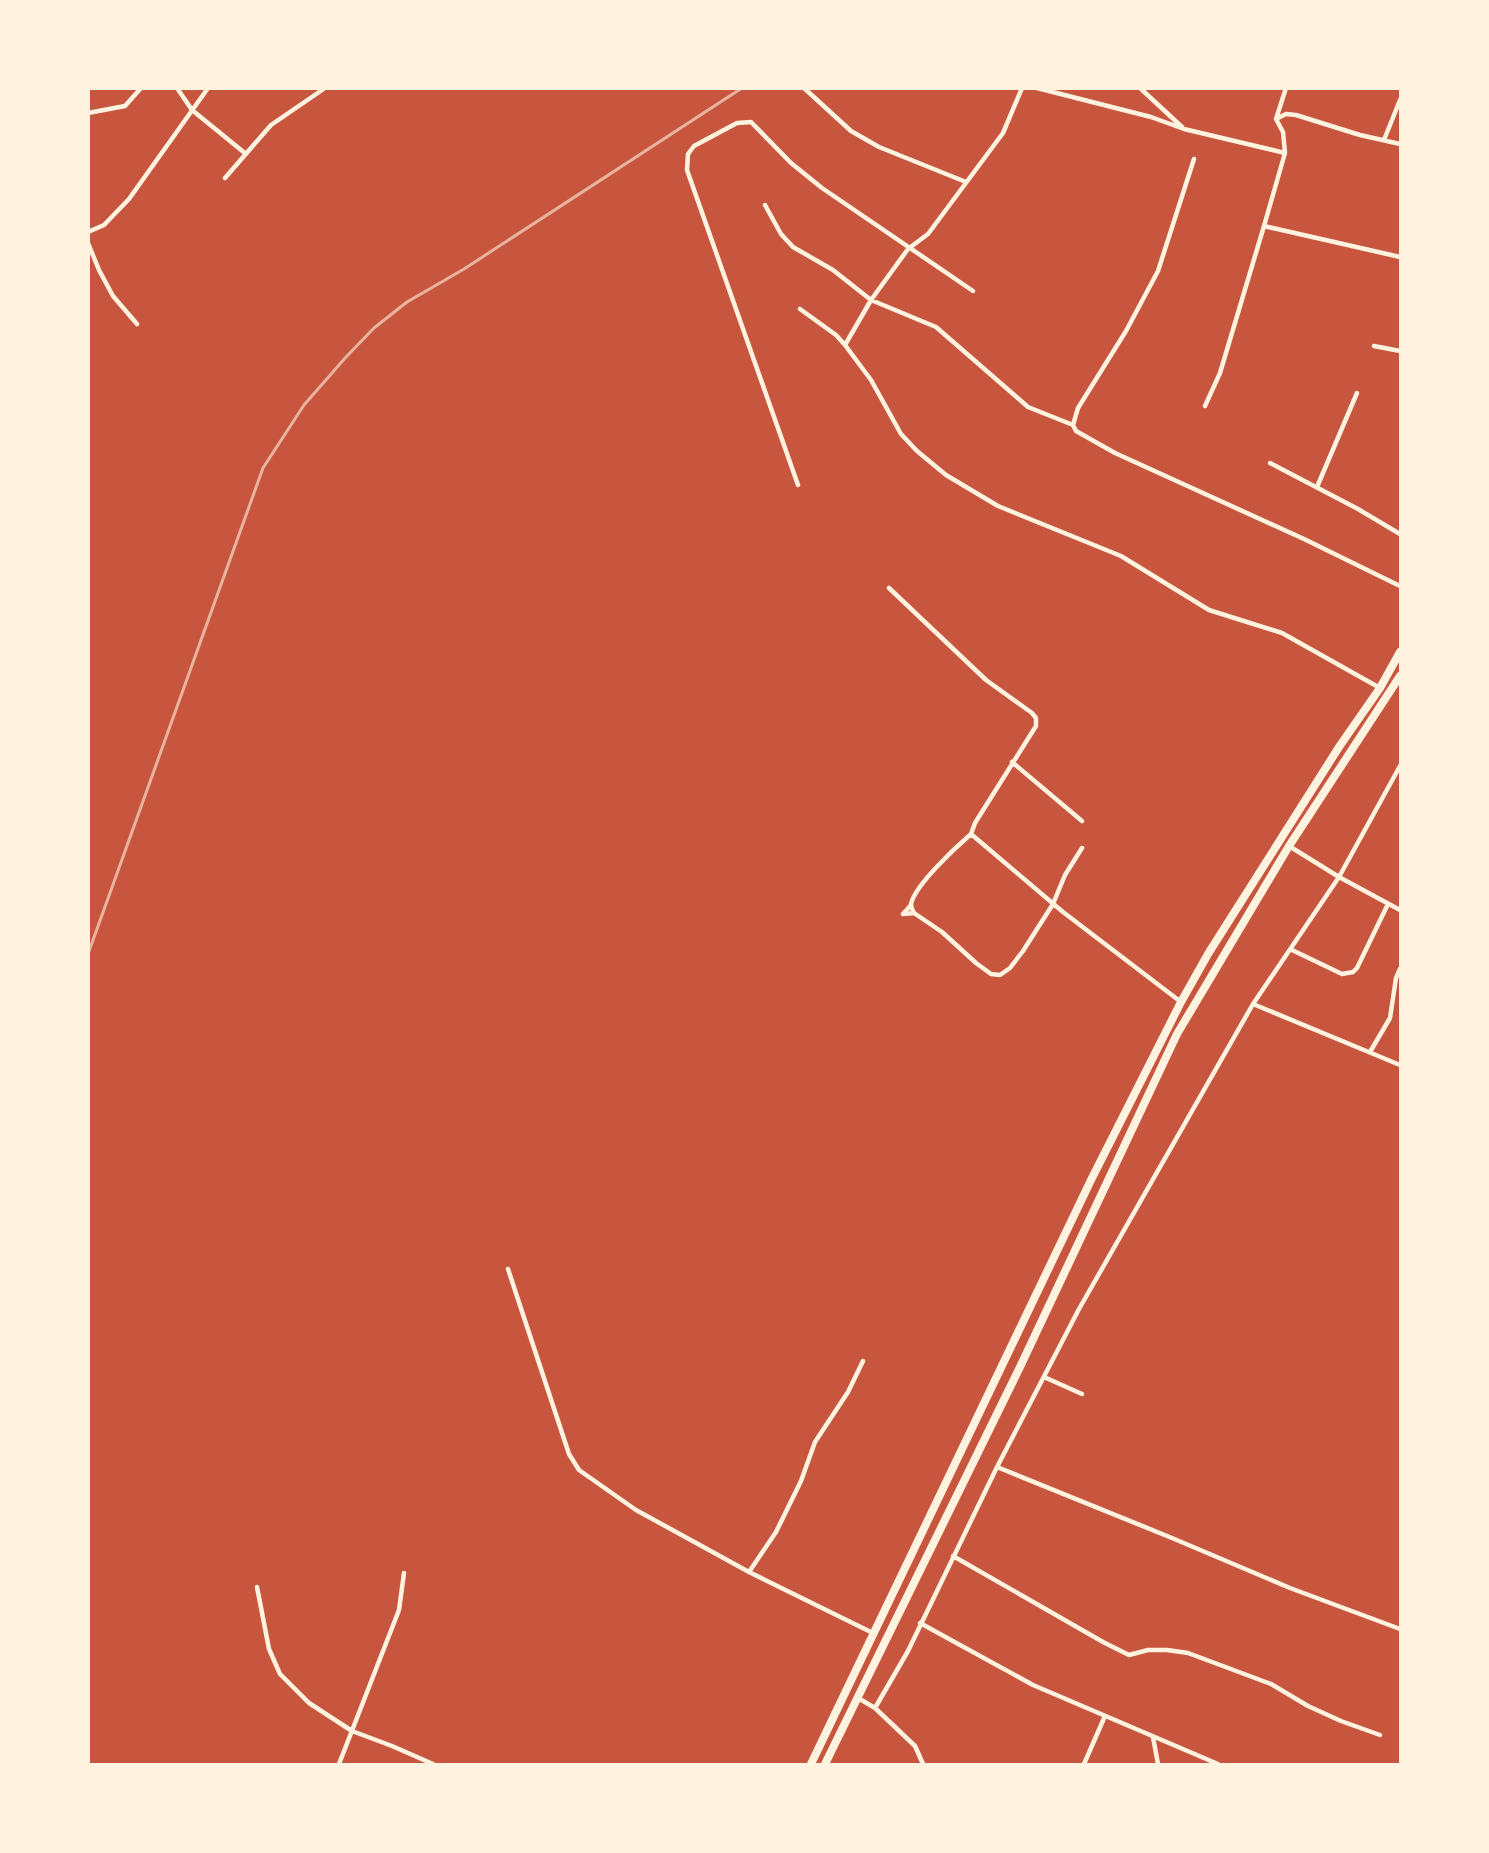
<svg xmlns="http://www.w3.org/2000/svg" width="1489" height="1853" font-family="'Varela Round',sans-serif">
<rect width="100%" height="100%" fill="#c8553d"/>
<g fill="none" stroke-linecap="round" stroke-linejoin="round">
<path stroke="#fff3e0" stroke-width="4.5" d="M177,88L192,110L246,154
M804,88L851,131L879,147L966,182
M1022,88L1003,133L928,234L908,249L871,300L845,345L871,380L901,434L917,451L946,475L998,506L1121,556L1209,610L1282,633L1380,688
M1037,88L1151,117L1184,129L1285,153
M1140,88L1182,127
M1286,88L1276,119L1283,132L1285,153L1264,226L1400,257
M88,113L125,106L141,88
M1276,119L1286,114L1296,115L1360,135L1400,144
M1384,140L1400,100
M1194,159L1158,271L1126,331L1078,408L1073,425L1076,431L1115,453L1304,539L1400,586
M225,178L271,125L325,88
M765,205L781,234L793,247L833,270L871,300L936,327L1028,407L1073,425
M88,232L104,225L129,199L208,88
M88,243L99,270L113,296L137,324
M800,309L836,335L845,345
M1374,346L1400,351
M1205,406L1220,373L1264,226
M1270,463L1358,509L1400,534
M798,485L687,170L688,154L694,146L737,123L751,122L791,163L822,188L973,291
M1317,487L1357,393
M889,588L986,680L1032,713L1036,718V726L975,823L971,834L1063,912L1181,1002
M1012,762L1082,821
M971,834C956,847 915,885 911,904C911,908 913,911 914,913L942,932L976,963L991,974L1000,975L1010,968L1023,951L1053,904L1065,875L1082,848
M1289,846L1339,877L1400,910
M911,905L903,914L914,913
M1292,950L1342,974L1353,972L1357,968L1388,904
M1253,1004L1400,1065
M1370,1052L1390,1018L1396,978L1400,969
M508,1269L569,1454L579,1470L636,1510L749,1572L875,1634
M1044,1377L1082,1394
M997,1467L1172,1538L1290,1588L1400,1629
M953,1556L1103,1642L1129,1655L1148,1650H1167L1188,1653L1271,1684L1308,1706L1341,1721L1380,1735
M749,1572L776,1532L801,1481L815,1442L848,1392L863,1361
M257,1587L269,1649L280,1674L309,1703L352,1731L392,1746L433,1764
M920,1623L1033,1685L1218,1764
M858,1698L875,1708L915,1746L923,1764
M875,1708L908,1651L997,1467L1079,1309L1253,1004L1339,877L1400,766
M1153,1737L1158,1764
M339,1764L399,1610L404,1573
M1084,1764L1105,1716"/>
<path stroke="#fff3e0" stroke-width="8" d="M811,1764L1091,1180L1181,1002L1208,954L1339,747L1380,688L1400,652
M825,1764L1020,1367L1177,1034L1289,846L1400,676"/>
<path stroke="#e9b49f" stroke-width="3" d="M88,954L263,468L304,405L346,357L374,328L407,302L464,269L742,88"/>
</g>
<rect width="1489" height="1853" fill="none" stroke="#fff3e0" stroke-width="180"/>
</svg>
